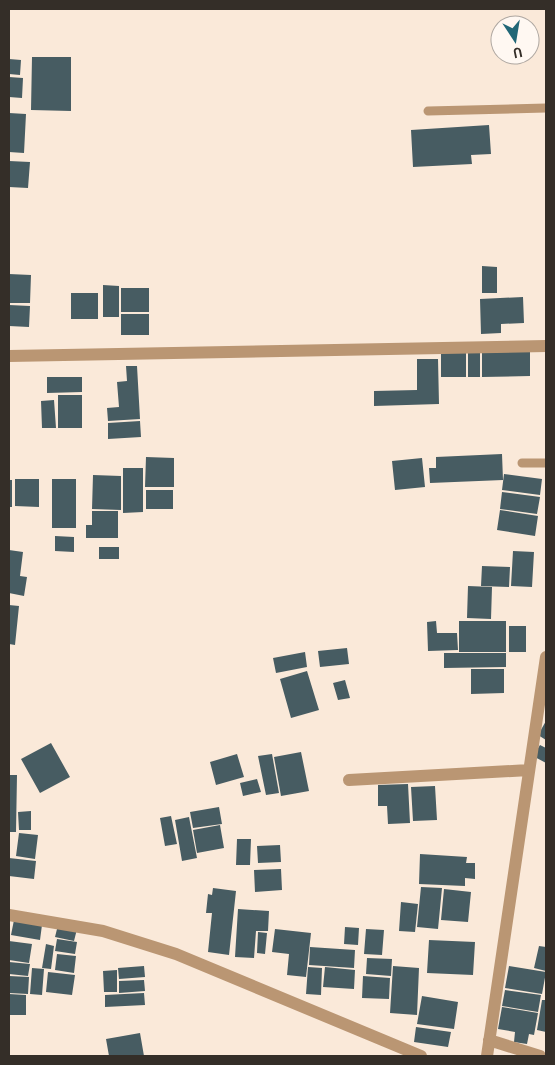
<svg xmlns="http://www.w3.org/2000/svg" width="555" height="1065" font-family="'PT Sans',sans-serif">
<rect width="100%" height="100%" fill="#fae9d9"/>
<path fill="#475c62" d="M32,57H71V111L31,110Z
M9,59L21,60L20,75L9,74Z
M9,77L23,78L22,98L9,97Z
M9,113L26,114L24,153L9,152Z
M489,125L491,154L471,155L472,164L413,167L411,130Z
M9,161L30,162L28,188L9,187Z
M482,266L497,267V293H482Z
M9,274L31,275L30,303H9Z
M103,285L119,286V317H103Z
M121,288H149V312H121Z
M71,293H98V319H71Z
M523,297L524,323L501,324V333L481,334L480,299Z
M9,305L30,306L29,327L9,326Z
M121,314H149V335H121Z
M466,350V377H441V351Z
M468,351H480V377H468Z
M482,352H530V376L482,377Z
M417,359H438L439,404L374,406V391L417,390Z
M126,366H137L140,419L108,421L107,408L119,407L117,382L127,381Z
M47,377H82V392L47,393Z
M58,395H82V428H58Z
M54,400L56,428H42L41,401Z
M140,421L141,437L108,439V423Z
M502,454L503,480L430,483L429,468H436V457Z
M146,457L174,458V487H145Z
M422,458L425,487L395,490L392,461Z
M123,468H143V512L123,513Z
M504,474L542,479L540,495L502,490Z
M93,475L121,476V510L92,509Z
M15,479H39V507L15,506Z
M52,479H76V528H52Z
M9,480H12V507H9Z
M146,490H173V509H146Z
M502,492L540,497L537,514L500,509Z
M500,510L538,516L535,536L497,530Z
M92,511H118V538H86V525H92Z
M55,536L74,537V552L55,551Z
M99,547H119V559H99Z
M9,550L23,552L20,576L27,577L24,596L9,593Z
M513,551L534,552L532,587L511,586Z
M482,566L510,567L509,587L481,586Z
M468,586L492,587L491,619L467,618Z
M9,605L19,606L15,645L9,644Z
M436,621L437,633H457L458,650L428,651L427,622Z
M459,621H506V652H459Z
M509,626H526V652H509Z
M347,648L349,664L320,667L318,651Z
M305,652L307,667L276,673L273,658Z
M444,653H506V667L444,668Z
M471,669H504V693L471,694Z
M307,671L319,710L291,718L280,679Z
M345,680L350,698L338,700L333,683Z
M546,721V740L538,735Z
M51,743L70,777L40,793L21,759Z
M540,745L546,748V763L533,756Z
M301,752L309,791L281,796L274,757Z
M237,754L244,777L216,785L210,762Z
M272,754L279,793L266,795L258,756Z
M9,775H17L16,832H9Z
M257,779L261,792L243,796L240,783Z
M408,784L410,823L388,824L387,806H378V785Z
M435,786L437,820L413,821L411,787Z
M219,807L222,824L193,828L190,812Z
M31,811V830H19L18,812Z
M171,816L177,844L165,846L160,818Z
M189,817L197,858L182,861L175,820Z
M220,825L224,848L197,853L193,830Z
M19,833L38,835L35,859L16,856Z
M237,839H251L250,865H236Z
M280,845L281,862L258,863L257,846Z
M420,854L467,857L466,863H475V879L465,878V886L419,884Z
M9,858L36,861L34,879L9,876Z
M281,869L282,890L255,892L254,870Z
M421,887L442,888L438,929L417,927Z
M213,888L236,891L229,955L208,952L212,913H206L208,894L212,895Z
M444,889L471,892L468,922L441,920Z
M401,902L418,904L415,932L399,931Z
M238,909L269,911L268,931H256L254,958L235,957Z
M14,920L42,925L40,940L11,935Z
M58,925L77,929L74,941L55,937Z
M345,927L359,928L358,945L344,944Z
M275,929L311,933L306,977L287,975L289,954L272,952Z
M366,929L384,930L382,955L364,954Z
M258,932L267,933L265,954L257,953Z
M57,939L77,942L75,954L55,951Z
M429,940L475,942L473,975L427,973Z
M9,941L32,944L29,963L9,960Z
M46,944L54,946L51,969L42,968Z
M539,946L546,947V971L534,968Z
M310,947L355,950L354,968L309,965Z
M57,954L76,956L74,973L55,970Z
M367,958L392,959L391,976L366,974Z
M9,962L30,964L28,976L9,974Z
M144,966L145,977L119,979L118,968Z
M393,966L419,968L417,1015L390,1013Z
M509,966L546,972L542,994L505,988Z
M308,967L322,968L321,995L306,994Z
M325,967L355,970L354,989L323,987Z
M32,968L44,969L42,995L30,994Z
M117,970V992H104L103,971Z
M48,972L75,975L72,995L46,992Z
M9,976L29,977L28,994L9,993Z
M363,976L390,978L389,999L362,998Z
M144,980L145,991L119,993V981Z
M505,990L541,995L538,1012L502,1006Z
M144,993L145,1005L105,1007V995Z
M9,994L26,995V1015H9Z
M422,996L458,1002L454,1029L417,1024Z
M542,1000H546V1032L537,1030Z
M502,1007L538,1013L534,1035L529,1034L527,1044L514,1042L515,1032L498,1029Z
M416,1027L451,1032L448,1047L414,1042Z
M140,1033L144,1056H109L106,1039Z"/>
<g fill="none" stroke-linecap="round" stroke-linejoin="round">
<path stroke="#ba9673" stroke-width="9" d="M428,111L546,108
M522,463H546"/>
<path stroke="#ba9673" stroke-width="12" d="M9,356L546,346
M349,780L529,770
M9,915L103,931L176,954L421,1056
M489,1040L540,1056
M487,1056L546,657"/>
</g>
<rect width="555" height="1065" fill="none" stroke="#342e28" stroke-width="20"/>
<g transform="translate(515 40) rotate(168)"><circle r="24" fill="#fff8f2" stroke="#aea7a1"/>
<path d="M0-4L9 19L0 12L-9 19Z" fill="#216777"/>
<text y="-8" font-size="14" font-weight="bold" text-anchor="middle" fill="#342e28">U</text>
</g>
</svg>
